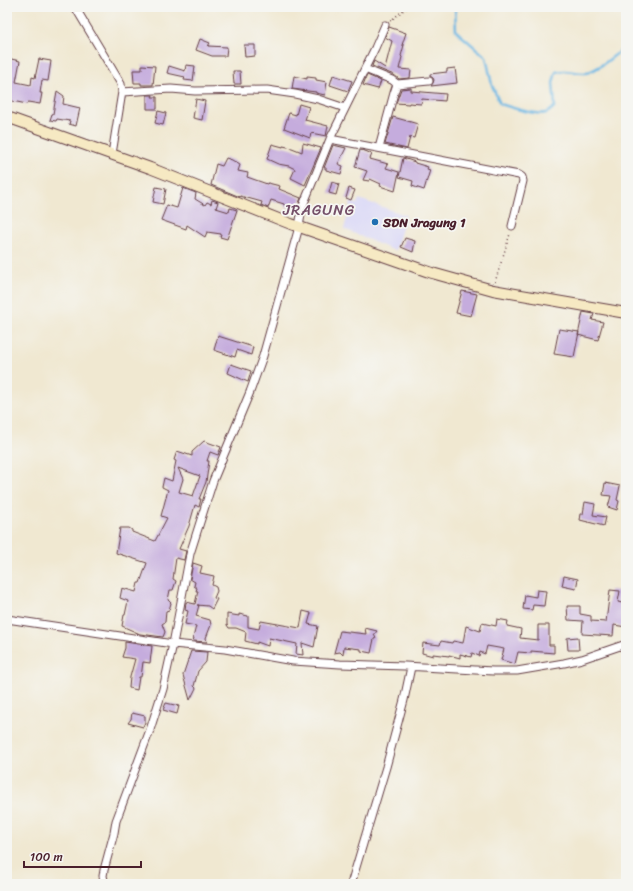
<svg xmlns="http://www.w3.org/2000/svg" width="633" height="891" font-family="Sriracha,sans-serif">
<rect width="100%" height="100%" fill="#f6f6f2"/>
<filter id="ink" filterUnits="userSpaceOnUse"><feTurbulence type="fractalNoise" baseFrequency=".025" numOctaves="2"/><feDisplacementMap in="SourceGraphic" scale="8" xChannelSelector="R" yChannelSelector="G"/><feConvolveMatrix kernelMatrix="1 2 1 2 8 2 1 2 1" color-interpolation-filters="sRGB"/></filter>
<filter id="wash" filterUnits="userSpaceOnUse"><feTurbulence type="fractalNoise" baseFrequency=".012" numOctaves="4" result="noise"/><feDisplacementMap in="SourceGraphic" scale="16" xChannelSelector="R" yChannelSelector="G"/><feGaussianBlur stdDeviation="0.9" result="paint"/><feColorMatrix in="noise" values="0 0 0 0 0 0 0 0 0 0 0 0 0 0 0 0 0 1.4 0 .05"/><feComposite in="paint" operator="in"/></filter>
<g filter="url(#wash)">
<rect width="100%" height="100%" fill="#f0e8d1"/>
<path fill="#d9d7f7" d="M359,199L406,215L395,251L344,229L351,202L357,204Z"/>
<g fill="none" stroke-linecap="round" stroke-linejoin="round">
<path stroke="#6bb7e4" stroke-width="2.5" d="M455,7L456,31L486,57L492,85L500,104C511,107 536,116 546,113C551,112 552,109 555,106L553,83L556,72C567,69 574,73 584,73C595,73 613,56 622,50L626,49"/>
</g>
<g id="blocks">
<path fill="#c5acdd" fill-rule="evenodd" d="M389,27L406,33L402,45H404L401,56L402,57L399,69L411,70L410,78L399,79L394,75L372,66L374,61L385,68L392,41L385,37Z
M200,39L210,43L208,46L227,47L226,56H212L196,50Z
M244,45H255V56L245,57Z
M7,58L20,61L16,82L31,85L32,77L35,78L39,59L51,61L48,81L42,80L40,93H42L40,104L28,102L27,104L7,100Z
M142,65L155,66L153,85H141V83H134L133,70H142Z
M186,65L195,66L193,81L184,80L185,77L167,73L169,66L185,71Z
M455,68L457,83L431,86L433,83L434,80L433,78L430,76V74L447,72V69Z
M233,71H240L241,84H234Z
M333,75L352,81L348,91L330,85Z
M367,75L381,81L378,89L363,85Z
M294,76L307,79V77L316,78V80L327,82L325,95L316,93V92L292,89Z
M411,88V91L446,94L445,101L422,99L421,104L409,103V104L396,103L401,89Z
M57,91L64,96L63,104L80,108L76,126L69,124L70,121L57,119L56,121L50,120L52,114H53Z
M147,95H153L152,97H157V109H147Z
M196,99L205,101L202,120L193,118Z
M299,104L309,107L305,120L328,126L326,136L311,133L310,138L284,128L289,113L296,115Z
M158,111L166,113L163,125L155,123Z
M393,117L418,124L414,138L410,137L407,149L385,144Z
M303,143L321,148L305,185L291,178L295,169L289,166L278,164L267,159L272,144L283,147V146L292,148L302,152Z
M333,145L346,148L338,164L343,166L341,174L326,170V168H324Z
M360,150L365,151L372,154L370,159L388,164L386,168L399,172L395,191L380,186L381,184L370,179L369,181L363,180L367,171L355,167Z
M226,158L232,160L240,165L238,171L248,173L247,177L267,184L268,183L280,186L279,189L301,198L296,211L284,205V204L271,200L268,208L261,205L262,202L240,196V197L211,185L216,164L222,166Z
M403,158L415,162V163L428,167L427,169L430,170L424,190L412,186L413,181L399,177Z
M332,182L339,184L336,195L329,193Z
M156,187L166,189L163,204L153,202Z
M183,188L196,193L195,199L205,205L207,202L211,204L212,200L218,202L216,208L229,212L230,208L237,210L227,239L220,237L221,234L207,232L205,237L187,225L186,229L161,220L167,205L177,208Z
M349,188L355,190L351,200L346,198Z
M405,238L415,241L413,252L401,247Z
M462,291L477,294L471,316L456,313Z
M583,312L594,314L592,320L603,322L598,340L578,335Z
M559,329L579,332L574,357L554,354Z
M218,336L253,347L251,355L237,350L235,357L214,350Z
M231,364L251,371L248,382L228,373Z
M204,441L221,447L218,455L210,452L207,461H209L206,482L199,499H201L199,507L195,505L189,526L179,549L186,551L184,560L176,558L173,579L176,581L173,590H170L168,600L171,603L169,610L166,611L165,622L162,624L165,632L163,637L140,634L122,626L124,615H125L128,601L120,598L122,588L136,592L138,583H140L147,563L116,553L120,528H129L132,530V532L155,541L167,518L161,516L168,490L162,487L164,478L172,481L176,461L174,460L177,451L192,456V452ZM178,468L200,476L193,496L179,492L183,479Z
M605,483L620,486L617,500L619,501L617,510L608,507L611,496L603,495Z
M585,502L595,504L593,515L606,517L604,526L580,520L581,514H583Z
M193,563L202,566L200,573L214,576L212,585L216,587L217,591L214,598L217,599L212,609L208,606L197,605H199L196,616L210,620L211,625L206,638L207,642L193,641L194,638H193L196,626L185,624L188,611L185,610L186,602L195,604L198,591H196L197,588L194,586L195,582L190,579Z
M564,576L578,579L576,589L562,586Z
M537,590L546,591L544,606L533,605L532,610L523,609L525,595L536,597Z
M610,590L620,591L618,602L626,604V627L614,625L613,636L582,634L583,621L568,620L567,606H580V614L591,616V621L606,622Z
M303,611L311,613L308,624L318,626L314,647L302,643L303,655L296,654L297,644L269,638L268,646L257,642V644L245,641L246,632L236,628H229L227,625V614L239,616V614L248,616V627L259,629L261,621L300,628Z
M497,619L508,621L507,626L521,629L520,638L538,640V625H549V645H554V653L531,651V653L518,652L515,664L501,660L504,649L487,646L485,654L480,652L479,656L472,653L471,657L460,654V658L449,655V656L433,654V656L422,653L423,643L440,645L441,641L452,643L453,641L463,643L466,626L480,631L482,623L496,626Z
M365,628L377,631L374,635L376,638L374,639L371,653L361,651V649L344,647L343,655L340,652L334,653L340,631L366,634Z
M578,637L579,650H568L567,638Z
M125,642L152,646L150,663L143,662L141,677H139L137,690L129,688L130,677L135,659L122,657L125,648Z
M191,651L207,652L206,662L198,671L194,686L196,688L190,700L183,675Z
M166,703L179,706L177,714L163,710Z
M132,713L145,716V722L143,727L128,723L131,719Z"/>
</g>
</g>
<g filter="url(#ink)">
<use href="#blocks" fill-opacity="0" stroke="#633d44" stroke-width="1"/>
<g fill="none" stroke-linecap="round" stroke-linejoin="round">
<defs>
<path id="street" d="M75,7L121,84L122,92L112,154
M365,69L392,80L397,84
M122,92L171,89L195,91L267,90L295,94L318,99L345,108
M330,139L519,175L522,177L523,181L512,226
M379,148L394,93L397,84L429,81
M7,619L140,639L173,644L225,649L293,661L340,664L405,666L493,671H517L564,663L582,659L626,644
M105,884L103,876L104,870L114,833L116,821L150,730L163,689L173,644L190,554L213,481L250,392L263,356L299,227L302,208L330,139L375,48L385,25
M351,884L386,767L404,700L411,667"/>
<path id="secondary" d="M7,117L150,168L291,224L432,273L493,290L626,313"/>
</defs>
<use href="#street" stroke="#633d44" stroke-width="9"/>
<use href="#secondary" stroke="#633d44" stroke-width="12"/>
<path stroke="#633d44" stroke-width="1.5" stroke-dasharray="1 3" stroke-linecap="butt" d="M390,21L405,9L410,7
M495,282L510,234"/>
<use href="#street" stroke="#fff" stroke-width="7"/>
<use href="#secondary" stroke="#f6e9c3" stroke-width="10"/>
</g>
</g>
<circle fill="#1f6fb2" stroke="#f6f6f2" stroke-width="1.5" cx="375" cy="222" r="4"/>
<g text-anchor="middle" stroke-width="3.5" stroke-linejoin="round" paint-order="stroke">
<g font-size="13" font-weight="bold" fill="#4a1f2b" stroke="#f6f6f2" text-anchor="start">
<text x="383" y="227">SDN Jragung 1</text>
</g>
<g font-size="15" letter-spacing="1" fill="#755069" stroke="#f6f6f2">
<text x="319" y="215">JRAGUNG</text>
</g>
</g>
<rect width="633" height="891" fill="none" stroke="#f6f6f2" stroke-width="24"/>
<path d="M24 861v6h117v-6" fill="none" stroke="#4a1f2b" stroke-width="2"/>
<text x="30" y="861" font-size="12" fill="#4a1f2b" stroke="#f6f6f2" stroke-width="3" paint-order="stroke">100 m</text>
</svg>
